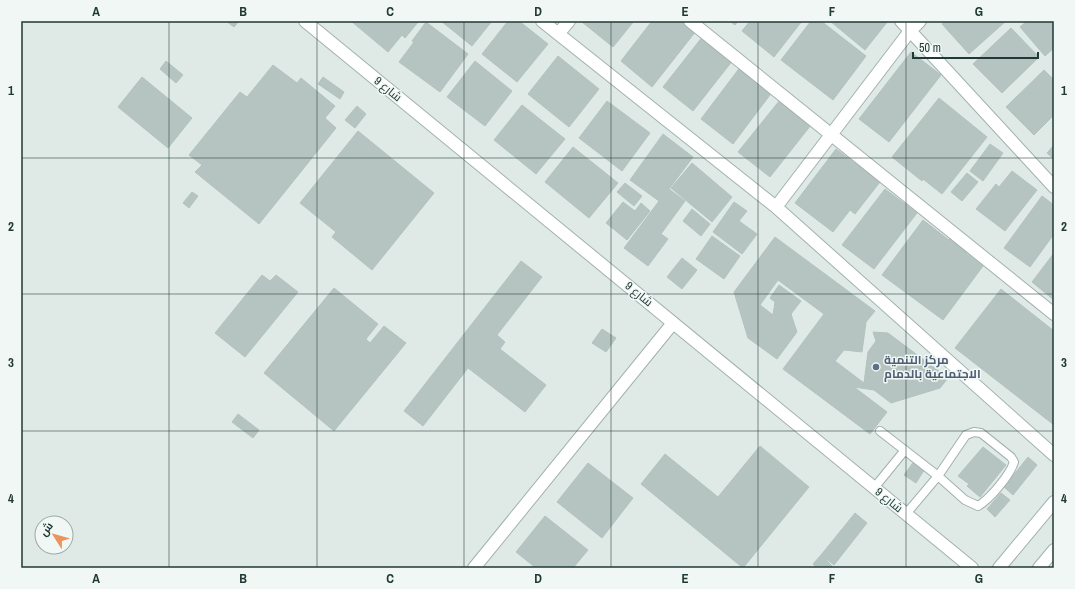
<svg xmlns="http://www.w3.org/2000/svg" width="1075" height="589" font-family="'Archivo Narrow',Cairo,sans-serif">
<rect width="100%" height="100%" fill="#dfeae7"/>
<path fill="#b5c4c0" stroke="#b2c3be" d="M226,21H239L234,27Z
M351,21H419L405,38L402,35L388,52Z
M441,21H492L472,46Z
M508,21H519L548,44L517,82L482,54Z
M583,21H634L613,47L582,22Z
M652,21H684L696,31L652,87L621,61Z
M730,21H738L735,25Z
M750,21H802L774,57L742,31Z
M811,21H821L866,56L833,100L781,60Z
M830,21H888L865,50Z
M946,21H1006L969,54L942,24Z
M1027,21H1054V48L1045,56L1020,27Z
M426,22L468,54L440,92L399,62L414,42L412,41Z
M1011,28L1039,57L1002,93L973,64Z
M703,36L733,60L693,111L663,87Z
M911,52L941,75L889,142L859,119Z
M558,56L599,89L569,127L528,94Z
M166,61L183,75L176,83L160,69Z
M475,61L512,91L485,126L447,97Z
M273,65L297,83L301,78L335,106L325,118L336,128L259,224L195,172L202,165L189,155L240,92L247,97Z
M741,66L773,91L733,144L701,119Z
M1044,70L1054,80V115L1034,135L1006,107Z
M142,77L192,118L168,148L118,107Z
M323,77L344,92L340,99L318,84Z
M939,98L987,137L942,194L923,179L922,181L892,157Z
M780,100L811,125L770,177L738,152Z
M607,101L650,133L622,171L579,138Z
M522,105L565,139L536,174L494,140Z
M357,106L366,114L355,128L345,120Z
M358,131L434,193L372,270L332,237L336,232L300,203Z
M663,134L693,157L669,189L685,201L661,234L668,239L648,266L624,248L659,201L630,180Z
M990,144L1003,153L983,181L970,171Z
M1054,145V159L1047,153Z
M573,147L618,183L589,218L545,182Z
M836,149L880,182L855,214L850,210L833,232L795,203Z
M692,163L732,197L712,222L671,188Z
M1012,171L1037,190L1005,231L976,209L996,184L999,187Z
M967,173L978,182L962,201L951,192Z
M625,183L642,196L634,206L617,192Z
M885,189L917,213L874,269L842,245Z
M192,192L198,196L189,208L183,203Z
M1042,196L1054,205V234L1030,267L1004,248Z
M623,202L635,211L641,203L650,211L627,240L606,223Z
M734,202L747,211L739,221L757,234L742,254L713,232Z
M692,209L710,224L701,236L683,221Z
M923,220L949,240L953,235L970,248L966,253L983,266L943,320L882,275Z
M712,236L740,256L724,279L696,259Z
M775,237L875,311L866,322L862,352L844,350L835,361L864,383L868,352L876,341L873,332L888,333L948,378L940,388L891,403L874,390L854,387L887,412L870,434L783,369L824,314L778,280L760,305L773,315L775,302L770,298L779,285L801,301L791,314L797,332L777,359L748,338L734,292Z
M1054,253V300L1032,282Z
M682,258L697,270L682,289L667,277Z
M521,261L542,277L497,335L505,342L500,349L546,385L525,412L468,368L423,426L404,411Z
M262,275L270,281L276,275L298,292L245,357L215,333Z
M334,288L378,324L366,339L370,343L384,326L406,343L334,431L264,373Z
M1001,289L1054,331V425L955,348Z
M602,329L616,338L606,352L592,343Z
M238,414L259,430L253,438L232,422Z
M760,446L809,487L743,568L641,484L665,454L718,497Z
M983,447L1006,465L980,497L967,486L969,484L958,476Z
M1028,457L1037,465L1013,495L1004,487Z
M915,460L926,467L916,483L904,475Z
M588,463L633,498L602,538L557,502Z
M1001,493L1010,500L995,517L987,509Z
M855,513L867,523L834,565L821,555Z
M545,516L588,550L573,568H536L516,552Z
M821,555L832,566L830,568H817L813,564Z"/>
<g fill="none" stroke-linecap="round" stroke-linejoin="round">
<defs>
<path id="service" d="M880,431L938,476L965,500L978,506C990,499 1010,475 1014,462L1011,457L981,433L974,432L966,435L938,476L906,514
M874,488L905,450"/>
<path id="minor" d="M542,21L776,207L1054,455
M690,21L1054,314
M901,21L1054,187
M558,34L569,21
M776,207L910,31L920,21
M474,568L673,323"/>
<path id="tertiary" d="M305,21L972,568
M999,568L1054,502
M1039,568L1054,550"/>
</defs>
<use href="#service" stroke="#a2b1ae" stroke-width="10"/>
<use href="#minor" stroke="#a2b1ae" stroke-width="14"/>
<use href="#tertiary" stroke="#a2b1ae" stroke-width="14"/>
<use href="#service" stroke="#fff" stroke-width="8"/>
<use href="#minor" stroke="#fff" stroke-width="12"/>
<use href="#tertiary" stroke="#fff" stroke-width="12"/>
</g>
<path fill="none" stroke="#213936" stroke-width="1" stroke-opacity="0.55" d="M169,21V568M317,21V568M464,21V568M611,21V568M758,21V568M906,21V568M21,158H1054M21,294H1054M21,431H1054"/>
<circle fill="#5c6f8a" stroke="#f0f7f4" stroke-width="1.5" cx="876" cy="367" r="4"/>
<g text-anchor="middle" stroke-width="3" stroke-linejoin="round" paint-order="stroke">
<g font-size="12" fill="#213936" stroke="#f0f7f4">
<text transform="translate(388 89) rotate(39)" y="4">شارع 9</text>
<text transform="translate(639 294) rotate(39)" y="4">شارع 9</text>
<text transform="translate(889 500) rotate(39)" y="4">شارع 9</text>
</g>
<g font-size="12" font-weight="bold" fill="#4e5e75" stroke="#f0f7f4" text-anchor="start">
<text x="884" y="364">مركز التنمية<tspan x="884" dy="14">الاجتماعية بالدمام</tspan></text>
</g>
</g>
<rect width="1075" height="589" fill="none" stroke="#f0f7f4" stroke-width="44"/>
<g transform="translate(54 535) rotate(307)"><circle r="19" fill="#f0f7f4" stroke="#9daba8"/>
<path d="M0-3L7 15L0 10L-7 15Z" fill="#ea955d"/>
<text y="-6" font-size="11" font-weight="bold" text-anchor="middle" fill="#213936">ش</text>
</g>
<path d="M913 52v6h125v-6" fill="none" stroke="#213936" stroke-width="2"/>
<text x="919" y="52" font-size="12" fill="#213936" stroke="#f0f7f4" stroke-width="3" paint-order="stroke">50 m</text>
<rect x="22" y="22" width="1031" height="545" fill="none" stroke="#213936" stroke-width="1.5"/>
<g font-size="13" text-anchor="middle" font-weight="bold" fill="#213936">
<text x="96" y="16">A</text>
<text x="243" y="16">B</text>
<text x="390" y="16">C</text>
<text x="538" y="16">D</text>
<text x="685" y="16">E</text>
<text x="832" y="16">F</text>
<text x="979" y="16">G</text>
<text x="11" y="95">1</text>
<text x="1064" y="95">1</text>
<text x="11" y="231">2</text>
<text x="1064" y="231">2</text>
<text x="11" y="367">3</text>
<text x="1064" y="367">3</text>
<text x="11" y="503">4</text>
<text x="1064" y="503">4</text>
<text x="96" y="583">A</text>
<text x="243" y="583">B</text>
<text x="390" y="583">C</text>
<text x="538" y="583">D</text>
<text x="685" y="583">E</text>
<text x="832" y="583">F</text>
<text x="979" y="583">G</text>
</g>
</svg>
